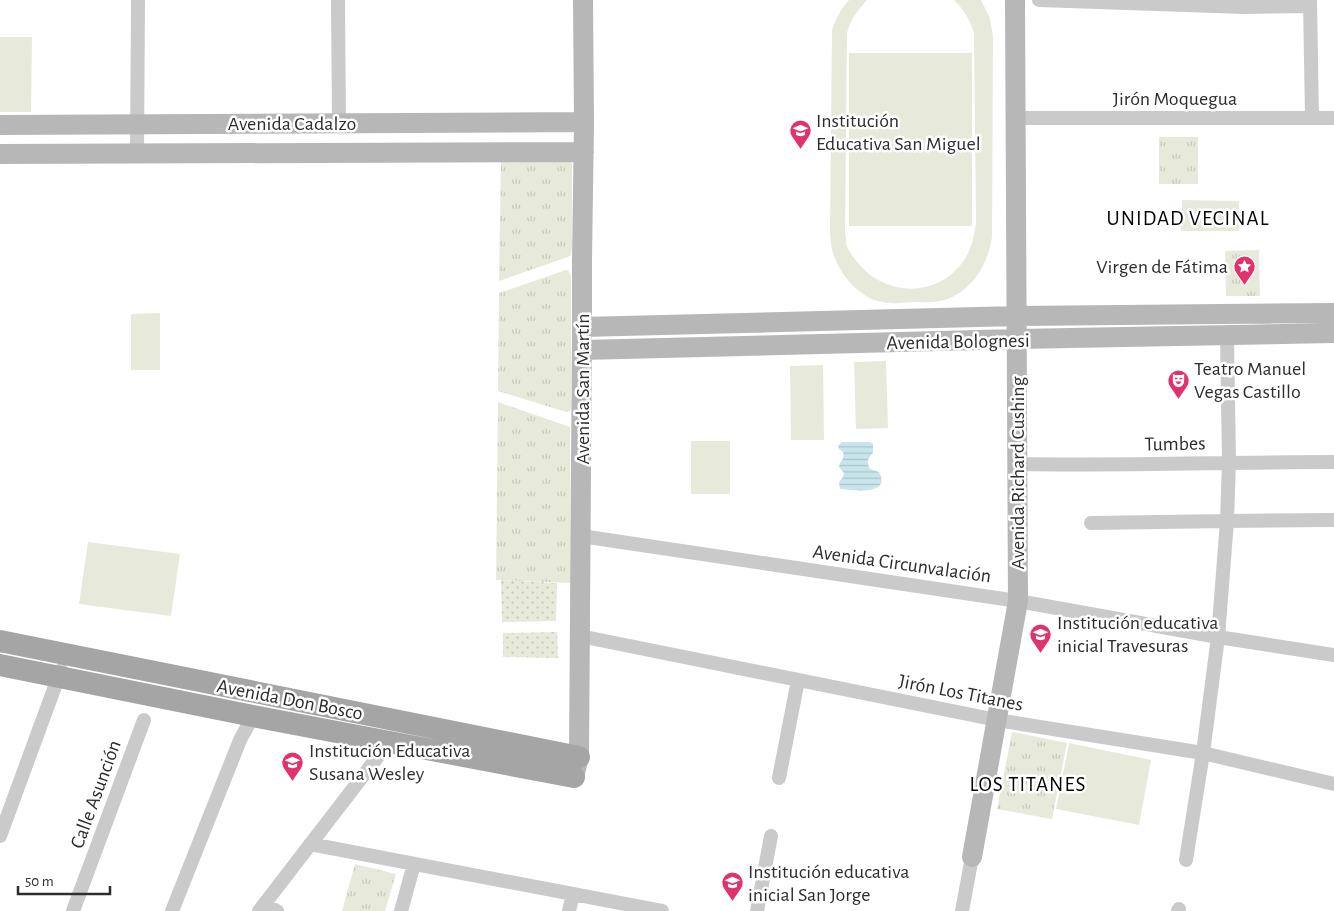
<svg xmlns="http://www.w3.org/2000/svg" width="1334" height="911" font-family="'Alegreya Sans',sans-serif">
<defs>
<pattern id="park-tufts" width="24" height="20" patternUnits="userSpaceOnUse" patternTransform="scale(1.25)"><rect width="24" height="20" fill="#e7eada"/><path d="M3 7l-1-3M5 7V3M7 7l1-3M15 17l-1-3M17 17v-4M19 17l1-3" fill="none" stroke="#c6c9bb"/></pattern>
<pattern id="garden-dots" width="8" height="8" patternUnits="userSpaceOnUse" patternTransform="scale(1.25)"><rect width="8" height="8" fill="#e7eada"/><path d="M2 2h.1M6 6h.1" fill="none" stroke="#c6c9bb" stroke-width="1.8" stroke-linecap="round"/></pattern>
<pattern id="water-rules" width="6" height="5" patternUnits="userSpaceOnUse" patternTransform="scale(1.25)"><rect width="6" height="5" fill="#c7e5ea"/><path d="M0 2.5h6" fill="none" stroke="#abc5c9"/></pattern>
</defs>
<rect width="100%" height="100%" fill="#fff"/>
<path fill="#e7eada" d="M849,0H867C858,10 850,20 847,33L845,232C846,236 846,240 846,244C848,251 854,258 859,264C885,296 936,298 962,263C971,252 974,237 976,223L974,34C971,21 964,10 954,0H981L990,18L993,37L992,237C988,265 970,295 940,301C931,303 922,302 913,302C903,303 892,304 882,302C860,298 841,276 834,256C831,249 831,241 830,234L832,30C836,18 841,9 849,0Z
M0,37H32L31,112H0Z
M849,53H972V226H849Z
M1182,200L1239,201V231H1181Z
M160,313V370H131V314Z
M886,361L888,428L856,429L854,362Z
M823,365L824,440H791L790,366Z
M691,441H730V494H691Z
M88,542L180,554L171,616L79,604Z
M1069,743L1151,760L1139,825L1056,809Z"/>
<path fill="url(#park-tufts)" d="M1159,137H1198V184H1159Z
M501,160L571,161L572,163V248L571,255L568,257L499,281Z
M1259,250L1260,296H1226L1225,251Z
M568,270L571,276V409L569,412H566L498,391L499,293L563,271Z
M498,402L570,427L571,583L496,580Z
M1012,732L1067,743L1052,819L997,809Z
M355,864L396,874L385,911H342Z"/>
<path fill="url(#garden-dots)" d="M501,580L557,583L556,621L502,622Z
M557,632L558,658L503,657V633Z"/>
<path fill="url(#water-rules)" d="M842,442H870L873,444V453C868,458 866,462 870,469L879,472C892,496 853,490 840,489L839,482L843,477L844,473L839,467C840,460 845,460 843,452L839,449L838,446Z"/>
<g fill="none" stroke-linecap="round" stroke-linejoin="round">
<path stroke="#cacaca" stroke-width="14" d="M338,0L339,123
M1039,0L1244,7L1310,6
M1310,0L1312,118
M1016,118H1334
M137,154L138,0
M1017,464C1123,466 1228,462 1334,462
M1091,523L1227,521L1334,520
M581,536L1018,601L1218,637L1334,655
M580,636L997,720L1203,753L1334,784
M779,778L798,680
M0,836L61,670
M310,844L662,911
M1186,860L1203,753L1218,637L1227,521L1229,462L1227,335
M264,905L277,911
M73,911L144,720
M172,911L240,740L253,716
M259,911L389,742
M401,911L414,864
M569,911L573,894
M757,911L771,836
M962,911L972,857
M1178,911L1179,909"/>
<path stroke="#b7b7b7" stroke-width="20" d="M0,125L584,122
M0,154L584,152
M582,327L1017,316L1334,313
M582,350L1017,339L1334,333
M575,773L579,757L582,327V261L584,122L583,0
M972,857L1018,601L1015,0"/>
<path stroke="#a5a5a5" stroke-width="22" d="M0,641L579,757
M0,665L253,716L574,777"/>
</g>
<defs>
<symbol id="school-pin" viewBox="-11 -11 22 30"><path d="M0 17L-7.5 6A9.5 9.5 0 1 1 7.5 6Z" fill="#e1326c" stroke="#fff"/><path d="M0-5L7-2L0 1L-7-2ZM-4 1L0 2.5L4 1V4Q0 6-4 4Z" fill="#fff"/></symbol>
<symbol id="sight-pin" viewBox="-11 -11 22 30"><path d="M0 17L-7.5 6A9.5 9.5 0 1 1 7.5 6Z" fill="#e1326c" stroke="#fff"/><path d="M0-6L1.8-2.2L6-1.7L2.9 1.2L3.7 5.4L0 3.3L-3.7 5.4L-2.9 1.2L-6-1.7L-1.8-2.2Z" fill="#fff"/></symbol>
<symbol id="theatre-pin" viewBox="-11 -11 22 30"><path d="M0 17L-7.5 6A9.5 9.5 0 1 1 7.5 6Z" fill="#e1326c" stroke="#fff"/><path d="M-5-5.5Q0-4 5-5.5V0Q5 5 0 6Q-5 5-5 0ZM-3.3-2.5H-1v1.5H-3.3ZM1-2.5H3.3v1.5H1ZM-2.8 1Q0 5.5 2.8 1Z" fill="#fff"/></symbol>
</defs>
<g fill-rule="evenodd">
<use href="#school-pin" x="788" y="118" width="25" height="34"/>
<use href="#sight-pin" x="1232" y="254" width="25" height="34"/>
<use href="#theatre-pin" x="1166" y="368" width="25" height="34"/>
<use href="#school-pin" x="1028" y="622" width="25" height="34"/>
<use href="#school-pin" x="280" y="750" width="25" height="34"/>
<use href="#school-pin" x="720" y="870" width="25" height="34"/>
</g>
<g text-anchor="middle" stroke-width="5" stroke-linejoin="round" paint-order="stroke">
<g font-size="20" fill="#2d2d2d" stroke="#fff">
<text x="1175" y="105">Jirón Moquegua</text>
<text x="292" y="130">Avenida Cadalzo</text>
<text transform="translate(958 341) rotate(-1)" y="7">Avenida Bolognesi</text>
<text transform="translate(582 389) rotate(-90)" y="7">Avenida San Martín</text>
<text transform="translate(1175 443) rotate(-1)" y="7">Tumbes</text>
<text transform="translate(1017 473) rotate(-90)" y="7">Avenida Richard Cushing</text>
<text transform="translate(902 563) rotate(8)" y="7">Avenida Circunvalación</text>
<text transform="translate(961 692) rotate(11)" y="7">Jirón Los Titanes</text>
<text transform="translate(290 699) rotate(11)" y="7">Avenida Don Bosco</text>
<text transform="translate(95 794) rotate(-70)" y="7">Calle Asunción</text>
</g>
<g font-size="20" fill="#2d2d2d" stroke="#fff" text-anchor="start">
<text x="816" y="127">Institución<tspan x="816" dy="23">Educativa San Miguel</tspan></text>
<text x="1228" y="273" text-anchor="end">Virgen de Fátima</text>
<text x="1194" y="375">Teatro Manuel<tspan x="1194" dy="23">Vegas Castillo</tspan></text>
<text x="1057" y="629">Institución educativa<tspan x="1057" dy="23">inicial Travesuras</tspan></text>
<text x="309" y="757">Institución Educativa<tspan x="309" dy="23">Susana Wesley</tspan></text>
<text x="748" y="878">Institución educativa<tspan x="748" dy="23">inicial San Jorge</tspan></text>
</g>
<g font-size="21" letter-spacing="1" fill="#000" stroke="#fff">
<text x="1188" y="225">UNIDAD VECINAL</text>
<text x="1028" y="791">LOS TITANES</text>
</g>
</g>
<path d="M18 886v8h92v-8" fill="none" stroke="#2d2d2d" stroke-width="2.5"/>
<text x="25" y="886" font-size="15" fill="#2d2d2d" stroke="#ffffff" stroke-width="4" paint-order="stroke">50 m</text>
</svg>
